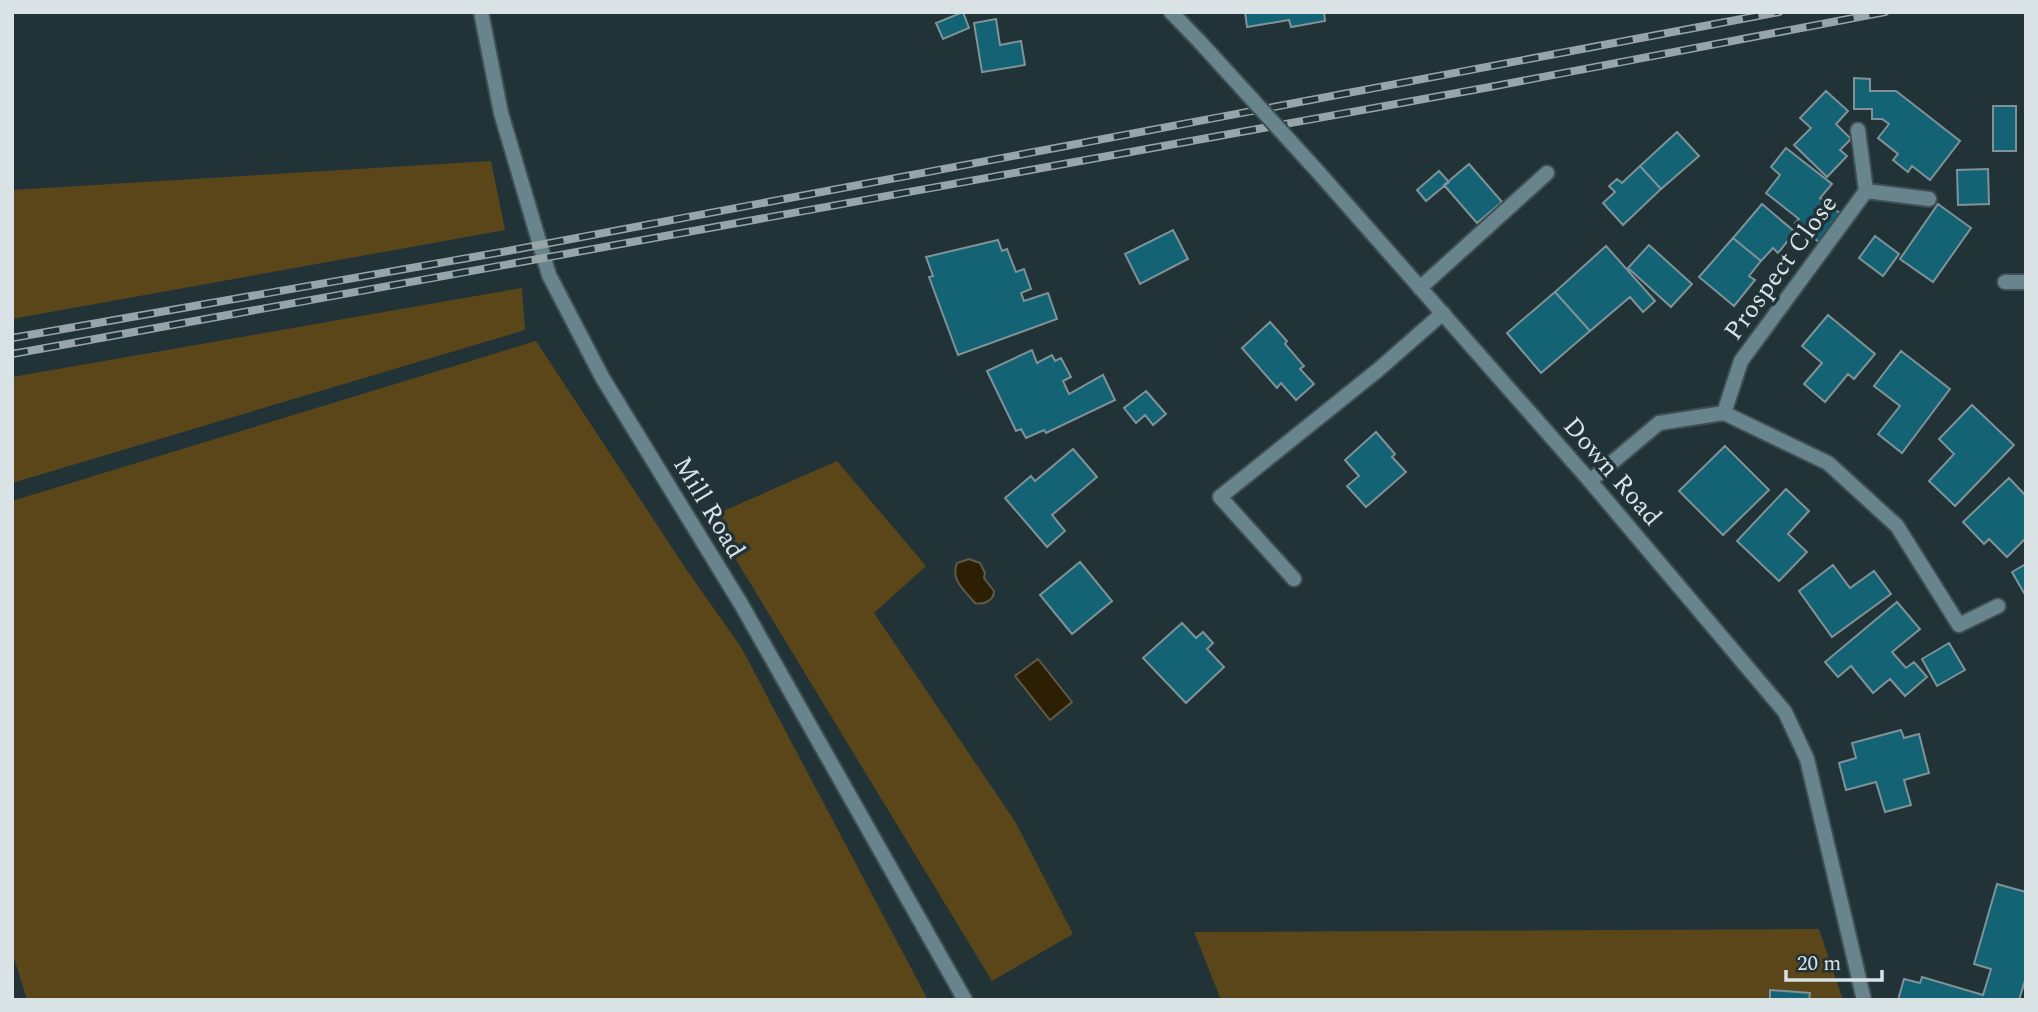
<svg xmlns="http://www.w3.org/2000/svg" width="2038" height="1012" font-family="Spectral,serif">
<rect width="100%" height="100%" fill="#223338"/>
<path fill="#5b461a" d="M491,161L505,230L12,319V190Z
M522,288L525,330L12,483V377Z
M536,341L688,572L741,647L928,1000H27L12,951V501Z
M837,461L926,566L874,613L1016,823L1073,934L992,981L710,517Z
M1819,929L1843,1000H1221L1194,932Z"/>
<path fill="#2c1f04" stroke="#605a48" stroke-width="2" d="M969,559L980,563L985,573L984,578L994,591C994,601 983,605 975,603C965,591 950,580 957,563Z
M1038,659L1072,702L1050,720L1015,676Z"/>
<path fill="#146375" stroke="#7e9298" stroke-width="2" d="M963,12L969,28L943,39L936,23Z
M1245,12H1324L1325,21L1291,27L1289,20L1247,27Z
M996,19L1000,45L1021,41L1025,65L982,72L974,23Z
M1854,78L1870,79V91H1896L1960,141L1930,180L1912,166L1908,172L1893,160L1898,154L1878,138L1889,124L1882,119H1872V109H1854Z
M1826,91L1848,111L1836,124L1851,139L1840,150L1847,156L1827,177L1794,145L1811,128L1800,118Z
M1993,106H2016V151H1993Z
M1677,132L1699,156L1661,189L1640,166Z
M1786,148L1832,184L1820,198L1841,214L1819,242L1795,223L1799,219L1766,193L1780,175L1771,167Z
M1469,164L1502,202L1477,223L1444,185Z
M1640,166L1661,189L1623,225L1603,203L1615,192L1609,186L1617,179L1622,183Z
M1988,169L1989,204L1958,205L1957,170Z
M1439,171L1449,182L1426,201L1417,190Z
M1762,204L1795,232L1778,253L1773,248L1761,261L1733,238Z
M1938,204L1971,228L1933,282L1900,259Z
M1173,230L1188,259L1140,284L1125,254Z
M1875,236L1899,254L1883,276L1859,258Z
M1733,238L1761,261L1749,276L1755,280L1734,306L1699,277Z
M998,240L1002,251L1007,249L1016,272L1024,269L1031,289L1021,293L1024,301L1048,293L1057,319L958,355L929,277L933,276L926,257Z
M1649,245L1692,284L1671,307L1628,268Z
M1606,246L1655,301L1643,312L1630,297L1590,331L1555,292Z
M1555,292L1590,331L1541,373L1507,333Z
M1828,315L1875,354L1854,379L1848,374L1825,402L1804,384L1822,363L1802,346Z
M1270,322L1287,341L1285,344L1304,366L1300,369L1314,384L1296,400L1281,383L1277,388L1242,348Z
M1032,350L1037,363L1052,355L1055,361L1061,358L1071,377L1063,381L1069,394L1103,375L1115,400L1046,433L1044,430L1026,438L1021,429L1016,431L987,371Z
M1901,351L1950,389L1902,453L1878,434L1900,406L1874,386Z
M1146,391L1166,414L1153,425L1145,415L1136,423L1124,408Z
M1972,405L2014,445L1955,506L1929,481L1954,454L1939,439Z
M1376,432L1395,454L1392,457L1406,472L1366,507L1347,486L1359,476L1345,460Z
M1725,446L1769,490L1723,535L1679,491Z
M1073,449L1097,477L1052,515L1065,531L1047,547L1005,498L1031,476L1035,481Z
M2009,478L2026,496V538L2007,557L1989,539L1984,544L1963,522Z
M1786,489L1809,511L1788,534L1807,552L1779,581L1737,541Z
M1080,562L1112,601L1072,634L1040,595Z
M2026,564V592L2024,593L2012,572Z
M1833,565L1850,588L1874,571L1891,594L1832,637L1799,591Z
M1897,602L1920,629L1892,652L1906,668L1914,662L1927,677L1905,696L1890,679L1873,693L1851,666L1838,677L1825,662Z
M1182,623L1196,638L1203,632L1213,643L1207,649L1224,667L1186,703L1143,658Z
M1949,643L1965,670L1937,686L1922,659Z
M1901,730L1904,738L1919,734L1929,773L1904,780L1911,805L1885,812L1876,782L1846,790L1839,763L1856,758L1852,743Z
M1997,884L2026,892V977L2019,1000H1898L1904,979L1920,983L1922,977L1983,995L1991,969L1974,964Z
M1770,990L1810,993L1809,1000H1770Z"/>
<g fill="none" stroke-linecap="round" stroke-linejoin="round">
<defs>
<path id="service" d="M1294,579L1220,497L1378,370L1443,313"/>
<path id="minor" d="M481,12L501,113L549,275L602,377L741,604L965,1000
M1858,130L1866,191L1929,199
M2005,282H2026
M1420,288L1547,173
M1724,413L1828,463L1897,526L1959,625L1998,606
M1590,481L1659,423L1724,413L1741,361L1866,191"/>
<path id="tertiary" d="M1171,12L1200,42
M1320,174L1590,481L1785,712L1807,759L1864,1000"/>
</defs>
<use href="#service" stroke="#3f4f54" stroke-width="18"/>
<use href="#minor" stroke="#3f4f54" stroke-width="18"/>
<use href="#tertiary" stroke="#3f4f54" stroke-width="18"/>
<use href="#service" stroke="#68858d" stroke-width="14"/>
<use href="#minor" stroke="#68858d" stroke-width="14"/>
<use href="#tertiary" stroke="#68858d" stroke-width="14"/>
<defs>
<path id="rail" d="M12,338L502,252L1779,12
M12,354L1490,87L1885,12"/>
</defs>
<use href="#rail" stroke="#97a4a8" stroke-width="8"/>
<use href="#rail" stroke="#223338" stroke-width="5" stroke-dasharray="16" stroke-linecap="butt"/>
<defs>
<path id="tertiary-bridge" d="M1200,42L1320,174"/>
</defs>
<use href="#tertiary-bridge" stroke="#3f4f54" stroke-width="18" stroke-linecap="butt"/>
<use href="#tertiary-bridge" stroke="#68858d" stroke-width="14"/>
</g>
<g text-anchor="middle" stroke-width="7" stroke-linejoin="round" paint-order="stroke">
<g font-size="26" fill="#d9e3e6" stroke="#223338">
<text transform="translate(1780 267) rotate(-54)" y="9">Prospect Close</text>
<text transform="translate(1613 471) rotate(49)" y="9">Down Road</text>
<text transform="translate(710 507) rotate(59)" y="9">Mill Road</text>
</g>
</g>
<rect width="2038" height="1012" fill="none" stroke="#d9e3e6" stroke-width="28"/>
<path d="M1786 970v10h96v-10" fill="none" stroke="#d9e3e6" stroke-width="3.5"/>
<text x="1797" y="970" font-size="21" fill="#d9e3e6" stroke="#223338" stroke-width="5" paint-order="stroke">20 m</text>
</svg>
